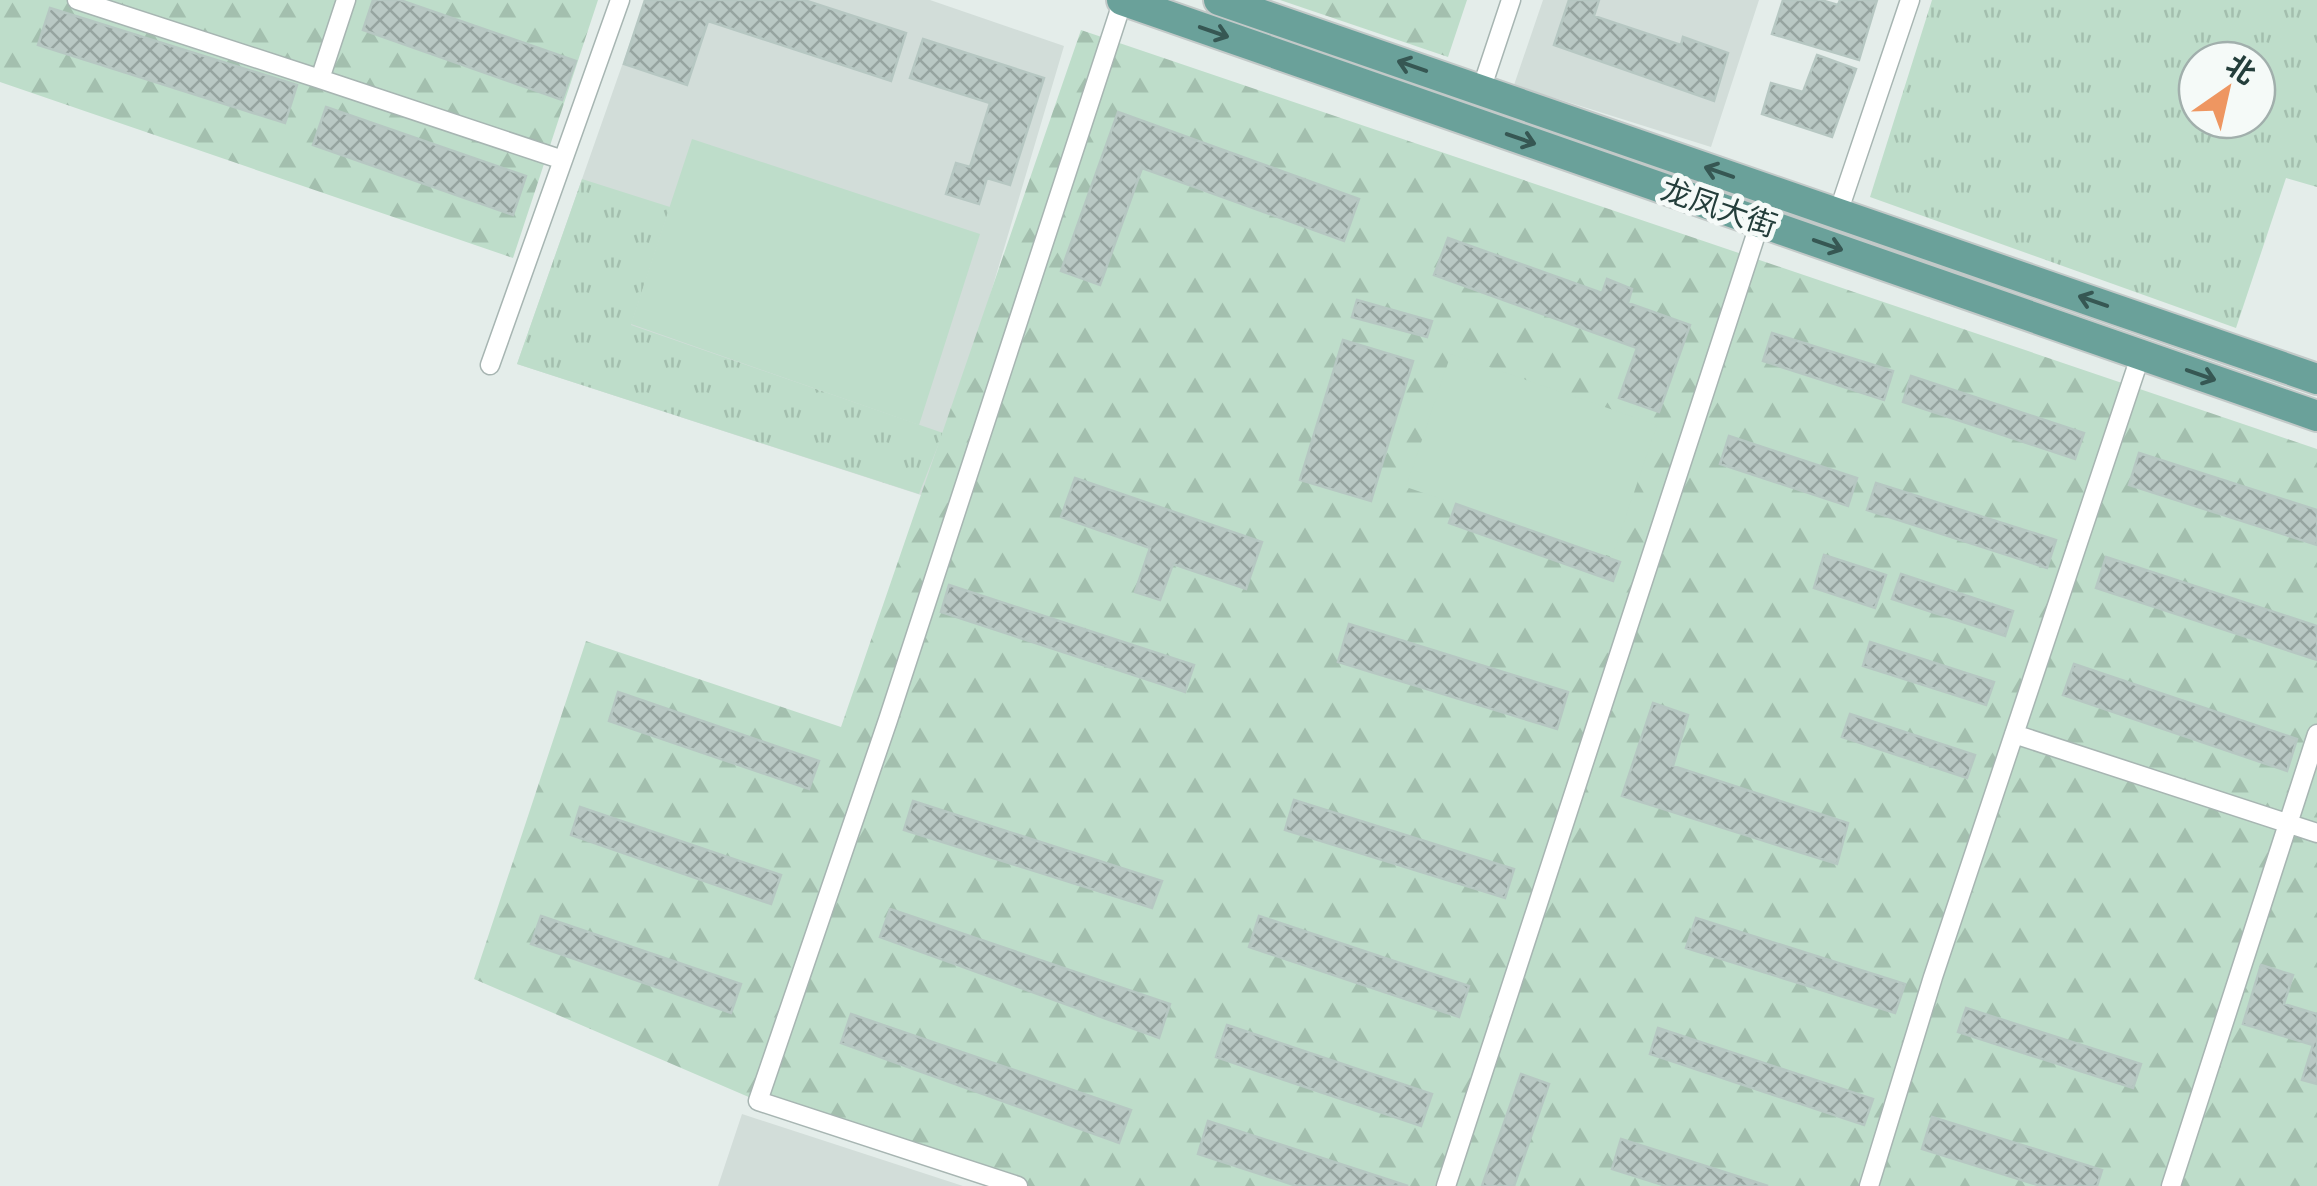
<svg xmlns="http://www.w3.org/2000/svg" width="2317" height="1186" font-family="'Titillium Web','Noto Sans SC',sans-serif">
<defs>
<pattern id="grass-tufts" width="24" height="20" patternUnits="userSpaceOnUse" patternTransform="scale(2.5)"><rect width="24" height="20" fill="#beddca"/><path d="M3 7l-1-3M5 7V3M7 7l1-3M15 17l-1-3M17 17v-4M19 17l1-3" fill="none" stroke="#a3bfae"/></pattern>
<pattern id="forest-firs" width="22" height="20" patternUnits="userSpaceOnUse" patternTransform="scale(2.5)"><rect width="22" height="20" fill="#beddca"/><path d="M5 1l3.5 6h-7zM16 11l3.5 6h-7z" fill="#a3bfae"/></pattern>
<pattern id="building-cross-hatch" width="8" height="8" patternUnits="userSpaceOnUse" patternTransform="scale(2.5)"><rect width="8" height="8" fill="#b9c8c4"/><path d="M0 0l8 8M0 8l8-8" fill="none" stroke="#96a4a0"/></pattern>
</defs>
<rect width="100%" height="100%" fill="#e4edea"/>
<path fill="#d2ddd9" d="M645,0H930L1064,46L930,498L517,364Z
M1543,0H1759L1711,147L1514,85Z
M742,1114L963,1186H718Z"/>
<path fill="url(#grass-tufts)" fill-rule="evenodd" d="M1932,0H2317V187L2286,178L2236,328L1870,197ZM2257,60V120H2197V60Z
M582,179L670,207L631,325L943,433L919,494L517,364Z"/>
<path fill="url(#forest-firs)" d="M0,0H598L513,258L0,82Z
M1280,0H1467L1448,57Z
M1081,30L2317,449V1186H1018L758,1101L474,979L586,641L841,727Z"/>
<path fill="#beddca" d="M692,139L980,234L919,425L631,324Z
M1451,354L1657,425L1612,557L1406,487Z"/>
<path fill="url(#building-cross-hatch)" stroke="#b6c7c2" stroke-width="2.5" d="M373,0H400L576,61L562,100L363,30Z
M645,0H804L906,33L891,81L708,21L687,85L624,64Z
M1569,0H1599L1594,16L1681,45L1683,37L1728,53L1714,101L1554,45Z
M1783,0H1821L1838,5L1840,0H1877L1859,60L1772,34Z
M50,8L297,85L285,123L38,45Z
M923,39L1044,78L1010,185L987,178L979,204L946,194L956,163L970,167L990,103L910,78Z
M1817,55L1856,69L1832,137L1762,114L1771,83L1803,92Z
M326,107L526,176L513,215L313,145Z
M1118,112L1359,199L1344,241L1142,168L1100,285L1061,271Z
M1448,238L1602,293L1607,279L1632,289L1628,303L1690,325L1659,412L1619,398L1637,348L1434,275Z
M1357,300L1432,321L1427,337L1352,317Z
M1772,333L1893,371L1884,400L1763,361Z
M1343,340L1413,361L1371,501L1300,480Z
M1911,376L2084,433L2075,459L1903,402Z
M1729,436L1857,478L1848,506L1720,464Z
M2139,453L2317,510V545L2129,485Z
M1075,478L1262,542L1246,589L1173,564L1160,600L1135,592L1150,548L1061,517Z
M1876,483L2056,540L2047,568L1867,510Z
M1456,504L1620,562L1613,581L1449,523Z
M1824,555L1886,575L1875,608L1814,588Z
M2106,557L2317,626V660L2096,588Z
M1901,574L2013,611L2005,636L1892,599Z
M949,585L1194,665L1185,692L941,612Z
M1349,624L1568,692L1557,729L1338,662Z
M1870,642L1994,682L1986,705L1863,666Z
M2074,664L2297,739L2287,771L2063,695Z
M618,692L819,761L809,789L609,721Z
M1653,703L1688,715L1673,766L1848,823L1837,864L1622,796Z
M1850,714L1975,755L1967,778L1842,737Z
M1294,800L1514,869L1505,898L1285,830Z
M913,801L1162,881L1152,908L904,830Z
M580,807L781,875L771,904L571,835Z
M890,909L1170,1004L1159,1038L880,937Z
M541,916L741,984L731,1013L531,944Z
M1259,916L1469,986L1459,1017L1249,947Z
M1696,918L1905,984L1895,1013L1686,948Z
M2261,965L2293,975L2284,1004L2317,1014V1084L2302,1080L2313,1045L2243,1024Z
M1966,1008L2141,1064L2133,1088L1958,1032Z
M851,1014L1131,1110L1119,1143L841,1043Z
M1227,1025L1432,1094L1421,1126L1216,1057Z
M1658,1028L1873,1099L1864,1125L1650,1054Z
M1521,1074L1549,1084L1514,1186H1482Z
M1932,1117L2102,1170L2097,1186H2041L1922,1149Z
M1208,1121L1408,1186H1297L1198,1154Z
M1621,1139L1768,1186H1666L1612,1169Z"/>
<g fill="none" stroke-linecap="round" stroke-linejoin="round">
<defs>
<path id="minor" d="M77,0L320,79
M346,0L320,79L563,160
M1481,90L1511,0
M1838,213L1910,0
M490,365L620,0
M2014,734L2317,833
M1018,1186L758,1101L888,720L1123,0
M1446,1186L1760,222
M1869,1186L1933,977L2141,354
M2171,1186L2317,734"/>
<path id="primary" d="M1122,0L2317,416
M1219,0L2317,379"/>
</defs>
<use href="#minor" stroke="#a7b5b2" stroke-width="21"/>
<use href="#primary" stroke="#c2c9c8" stroke-width="34"/>
<use href="#minor" stroke="#fff" stroke-width="18"/>
<use href="#primary" stroke="#6aa19a" stroke-width="30"/>
</g>
<defs><path id="oneway-shaft" d="M-6 0H5M1.5-3L5.5 0L1.5 3" fill="none" stroke-width="1.6" stroke-linecap="round" stroke-linejoin="round" transform="scale(2.5)"/></defs>
<g stroke="#365753">
<use href="#oneway-shaft" transform="translate(1214 32) rotate(19)"/>
<use href="#oneway-shaft" transform="translate(1412 66) rotate(-161)"/>
<use href="#oneway-shaft" transform="translate(1521 139) rotate(19)"/>
<use href="#oneway-shaft" transform="translate(1719 172) rotate(-161)"/>
<use href="#oneway-shaft" transform="translate(1828 245) rotate(19)"/>
<use href="#oneway-shaft" transform="translate(2093 301) rotate(-161)"/>
<use href="#oneway-shaft" transform="translate(2201 375) rotate(19)"/>
</g>
<g text-anchor="middle" stroke-width="10" stroke-linejoin="round" paint-order="stroke">
<g font-size="30" fill="#243e3b" stroke="#f5faf8">
<text transform="translate(1719 208) rotate(19)" y="10">龙凤大街</text>
</g>
</g>
<g transform="translate(2227 90) rotate(34)"><circle r="48" fill="#f5faf8" stroke="#a1afac" stroke-width="2.5"/>
<path d="M0-8L18 38L0 25L-18 38Z" fill="#ee9661"/>
<text y="-15" font-size="28" font-weight="bold" text-anchor="middle" fill="#243e3b">北</text>
</g>
</svg>
